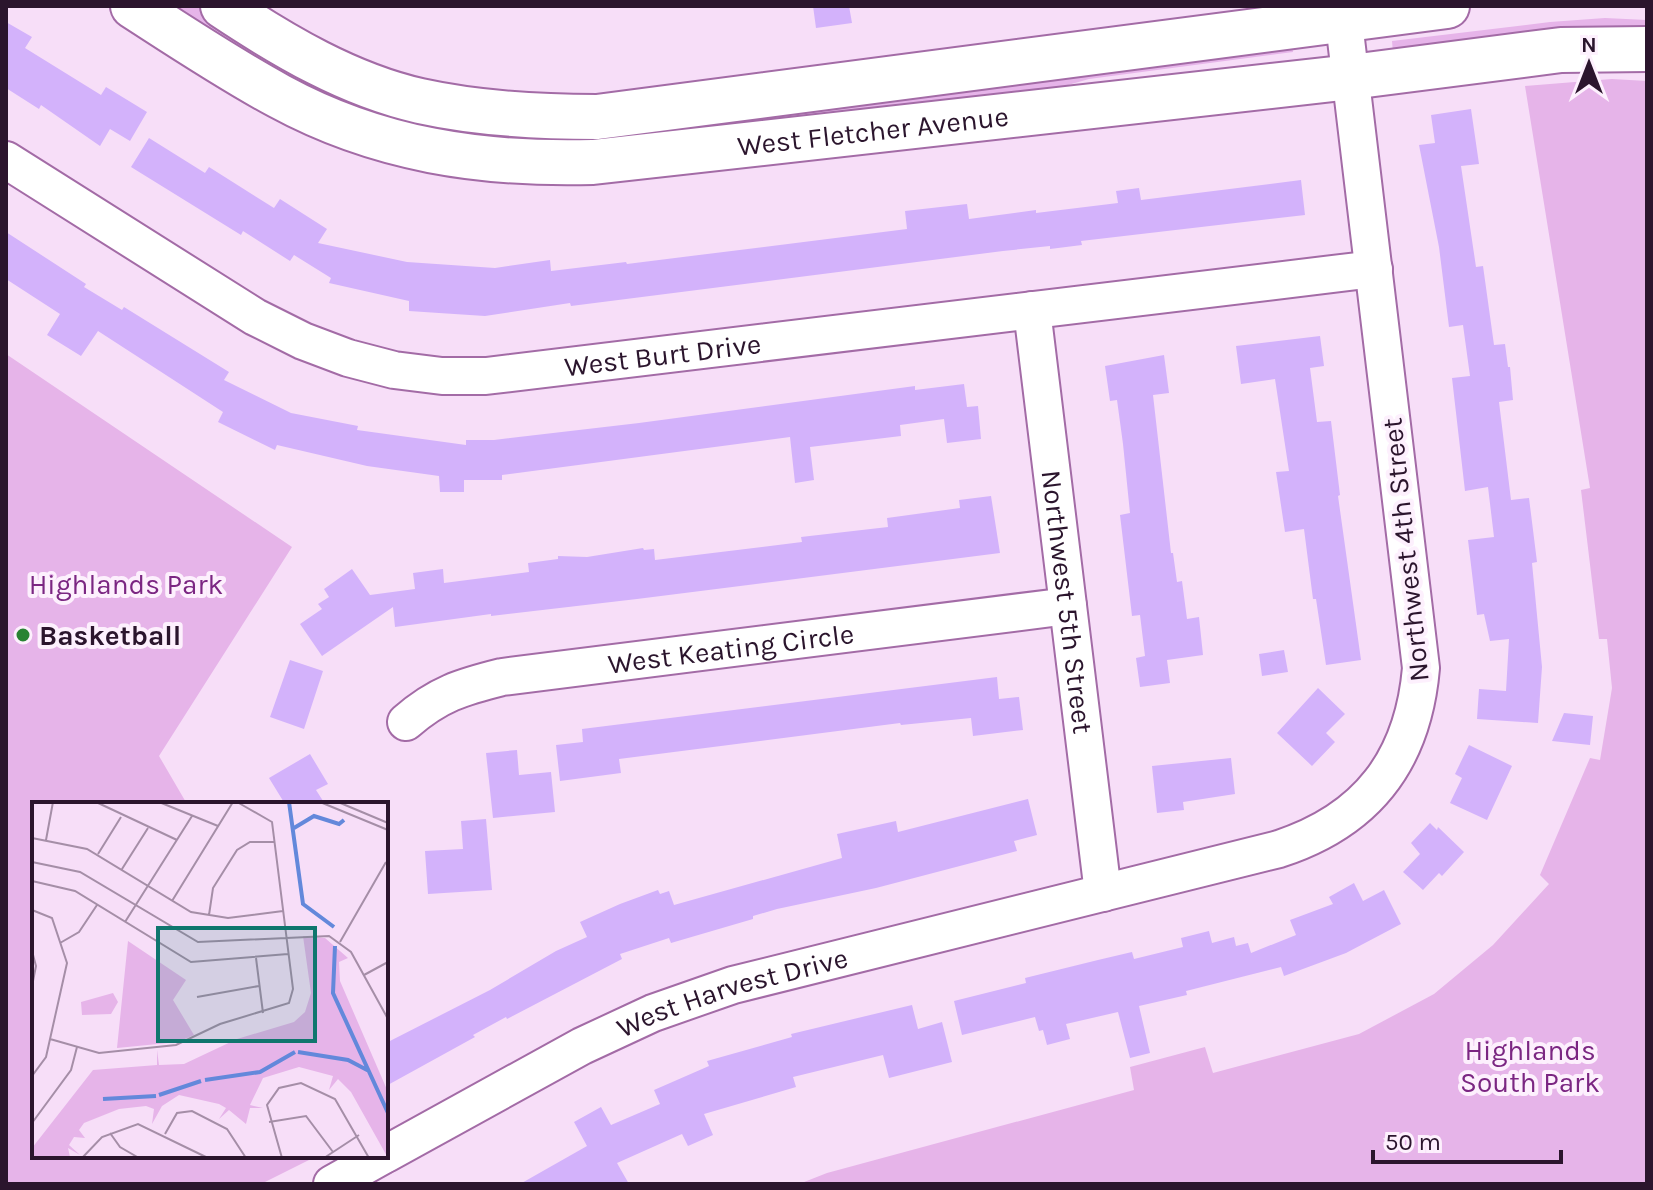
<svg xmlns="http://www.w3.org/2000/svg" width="1653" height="1190" font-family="Karla,sans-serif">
<rect width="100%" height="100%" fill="#f7def8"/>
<path fill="#e6b4e9" d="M165,6H197L284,60L441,119L1291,39L1293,52L1089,79L1026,97L615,145L476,142L328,101Z
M1605,18L1647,20V34L1393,53L1392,41L1550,22Z
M1612,79L1647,81V1184H799L827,1173L1134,1090L1130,1067L1205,1047L1213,1073L1359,1034L1434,994L1493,945L1549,884L1540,875L1590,758L1600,760L1612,688L1607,639H1599L1581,490L1590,488L1525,86Z
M6,354L292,547L159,756L187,804H34V1156H317L261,1184H6Z"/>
<path fill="#d3b2fb" d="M813,6H849L852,23L816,28Z
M6,22L32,37L25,48L101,95L106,87L147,112L130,141L110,129L100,146L41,105L39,109L6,88Z
M1471,109L1479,164L1461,166L1476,267L1483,266L1494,345L1505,344L1508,367H1510L1513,400L1499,402L1511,500L1529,498L1537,562L1532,563L1542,667L1538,723L1477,719L1479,689L1506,691L1509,639L1490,641L1484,614L1477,615L1468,540L1494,537L1488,487L1465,491L1452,378L1470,376L1463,325L1449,327L1439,247L1419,145L1435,143L1431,115Z
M149,138L205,173L209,167L274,208L280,199L327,229L318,243L407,262L495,268L550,260L551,271L626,262L627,264L907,229L905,211L967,204L969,219L1036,210V213L1118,203L1116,191L1139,188L1141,200L1301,180L1305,215L1081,241L1082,245L1050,249V246L1003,251L571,306L570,303L485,316L439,313L409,311V301L329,283L331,278L294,255L290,261L243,231L241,235L131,167Z
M6,232L86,284L84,287L122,310L124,307L229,372L224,380L291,413L358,426L357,430L466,445V440H494L639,423L915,386V390L964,384L967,407L978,406L981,439L947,443L944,419L900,425L901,436L810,447L814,480L795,483L790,437L502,475V480H464V492H440L439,476L367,466L277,445L275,450L218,422L223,412L98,331L81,356L47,335L60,314L6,279Z
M1320,336L1324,366L1310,368L1317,422L1331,421L1340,495L1338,496L1361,660L1326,665L1316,599H1313L1304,529L1285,532L1276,472L1289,471L1275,379L1241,384L1236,346Z
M1164,355L1169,393L1153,395L1171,553H1173L1177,582L1182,581L1187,619L1199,617L1203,655L1167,660L1170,683L1140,687L1136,658L1145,656L1140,615L1132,616L1120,515L1130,513L1123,444L1117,400L1110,401L1105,366Z
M991,496L1000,553L637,599L491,616V614L395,627L393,607L322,656L300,624L322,609L318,604L329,597L324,589L352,569L370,595L415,589L413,573L443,569L444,583L529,572L528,563L558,559V556L587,557L643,548L644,550L654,549L655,560L802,542L801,537L888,527L887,518L960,508L959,500Z
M1284,650L1288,672L1262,676L1259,654Z
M290,660L323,671L304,729L270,717Z
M997,677L999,699L1019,697L1023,730L973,736L971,718L901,725L900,723L619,759L621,773L560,781L556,745L583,742L582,729Z
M1318,688L1345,714L1326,733L1335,742L1312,766L1277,733Z
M1564,713L1593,716L1590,745L1552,741Z
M1469,745L1512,766L1487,820L1450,803L1462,778L1455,774Z
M517,750L519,775L551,772L555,812L493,818L486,753Z
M310,754L328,784L316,790L325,804H285L269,778Z
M1231,758L1235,794L1183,802L1184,810L1157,813L1152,766Z
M1028,799L1037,835L1014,841L1017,851L876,888L777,909L753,916V919L671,943L669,938L620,954L622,959L507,1019L506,1017L473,1035L475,1037L386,1086V1043L490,990L556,951L587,937L580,922L620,904L658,890L660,894L669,891L674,905L842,858L837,834L896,821L898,832Z
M486,819L492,890L428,894L425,851L463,849L461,821Z
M1430,823L1437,830L1438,827L1464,852L1442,876L1439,873L1423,890L1403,872L1420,854L1411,843Z
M1354,883L1363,901L1384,890L1401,924L1346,953L1284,976L1281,967L1186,991L1187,995L1139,1006L1150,1053L1130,1058L1118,1012L1066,1024L1070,1039L1047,1045L1043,1030L1039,1031L1035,1017L962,1035L954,1001L1026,983L1025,978L1098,960L1132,952L1134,959L1183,947L1181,938L1209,931L1212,943L1234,937L1236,946L1248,943L1251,953L1296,935L1290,920L1333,904L1329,897Z
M912,1005L918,1029L942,1022L952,1062L889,1078L883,1055L793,1077L796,1087L704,1114L713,1135L688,1146L682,1134L617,1163L629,1184H520L587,1146L574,1122L601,1107L611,1125L660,1104L654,1090L709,1066L707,1061L792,1037L791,1034Z"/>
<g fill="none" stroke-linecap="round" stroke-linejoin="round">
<defs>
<g id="minor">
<path id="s1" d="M6,160L255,317L303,341L348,358L394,370L442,376H486L1374,269"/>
<path id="s2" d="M1032,310L1103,893"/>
<path id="s3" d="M406,722C438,694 462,687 502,677L1068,606"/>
<path id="s4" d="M386,1154L582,1046L653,1013L733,985L1279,849C1368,820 1413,760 1421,668L1342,6"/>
<path d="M332,1184L382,1156"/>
</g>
<g id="major">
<path id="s5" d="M133,6C181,37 229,69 279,96C378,150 482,165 593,162L1351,77L1561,50L1647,49"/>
<path d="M223,6C283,46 349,85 420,101C479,114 537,117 597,117L1447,6"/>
</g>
</defs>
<use href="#minor" stroke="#a36ba6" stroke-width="40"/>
<use href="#major" stroke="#a36ba6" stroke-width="48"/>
<use href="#minor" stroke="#fff" stroke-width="36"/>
<use href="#major" stroke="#fff" stroke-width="44"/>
</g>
<circle fill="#298333" stroke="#fdf0fd" stroke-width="3" cx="23" cy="635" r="8"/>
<g text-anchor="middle" stroke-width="8" stroke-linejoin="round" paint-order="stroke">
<g font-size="28" fill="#2b152d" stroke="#fdf0fd">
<text dy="10" stroke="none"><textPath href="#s5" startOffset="778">West Fletcher Avenue</textPath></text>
<text dy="10" stroke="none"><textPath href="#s1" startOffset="714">West Burt Drive</textPath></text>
<text transform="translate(1405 550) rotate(-96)" y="10">Northwest 4th Street</text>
<text dy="10" stroke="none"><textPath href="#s2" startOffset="294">Northwest 5th Street</textPath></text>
<text dy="10" stroke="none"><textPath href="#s3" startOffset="338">West Keating Circle</textPath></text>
<text dy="10" stroke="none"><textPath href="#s4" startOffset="384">West Harvest Drive</textPath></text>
</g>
<g font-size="28" fill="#7b2682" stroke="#fdf0fd">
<text x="126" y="594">Highlands Park</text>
<text x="1530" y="1060">Highlands<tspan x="1530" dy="32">South Park</tspan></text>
</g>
<g font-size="28" font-weight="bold" fill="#2b152d" stroke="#fdf0fd" text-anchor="start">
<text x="39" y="645">Basketball</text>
</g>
</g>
<g transform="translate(32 802)">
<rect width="356" height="356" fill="#f7def8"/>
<path d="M271,134L293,136L316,156L307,160L308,179L356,290V356L319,290L306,277L297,288L301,274L267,265L231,276L218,303L231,306H218L214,322L197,308L187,317L194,306L187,302L147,293L130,304L120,322L122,307L114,304L87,307L52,321L47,328L53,336L42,335L37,343L48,353L36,346L38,355L0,356V346L61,268L125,263V248L127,263L152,262L205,237L262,220L273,210L279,191ZM96,139L154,178L141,198L162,233L146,240L85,246ZM81,191L86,200L79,212L50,213L49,200Z" fill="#e6b4e9"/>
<path fill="none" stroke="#6388db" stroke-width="4" d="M257,0L271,102L302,125M262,26L282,14L307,22L312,18M303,144L301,191L356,311M266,250L316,258L337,269M173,278L228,270L263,250M127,293L169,279M71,297L124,294"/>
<path fill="none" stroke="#a58ea7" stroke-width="2" d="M64,0L145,38M127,0L186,24M288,0L356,28M306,0L356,21M0,36L55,47L159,110L196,116L251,109M14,38L21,0M66,52L89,15M0,60L48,70L166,140L297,134L319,150L356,217M90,67L116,26M0,79L43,89L159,160L256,152M140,99L201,0M0,108L20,116L35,161L14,255L0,274M177,113L181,86L205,48L218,40H242M93,120L160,14M308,140L354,60M28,141L47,130L65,103M0,149L4,164L0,184M224,156L231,211M332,173L356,160M165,195L227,184M18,237L67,251L144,243L188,222L257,201L261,187L240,20L205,0M237,320L274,314L301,350M0,321L39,268L45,245M78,331L88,345L107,356M133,332L145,311L160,309L195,327L214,356M50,356L70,335L106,322L176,356M250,356L235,303L247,286L269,281L303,297L337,356M292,356L327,333"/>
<path fill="#0f766e" fill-opacity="0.15" stroke="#0f766e" stroke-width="4" d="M126,126H283V239H126Z"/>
<rect width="356" height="356" fill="none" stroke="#2b152d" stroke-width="4"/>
</g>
<rect width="1653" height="1190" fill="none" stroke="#2b152d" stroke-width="16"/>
<g transform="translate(1589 64)" stroke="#fdf0fd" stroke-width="6" paint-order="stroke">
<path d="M0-6L14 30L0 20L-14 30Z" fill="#2b152d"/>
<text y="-12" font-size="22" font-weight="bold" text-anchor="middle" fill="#2b152d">N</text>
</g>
<path d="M1373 1150v12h188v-12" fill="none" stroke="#2b152d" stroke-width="4"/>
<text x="1385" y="1150" font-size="24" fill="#2b152d" stroke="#fdf0fd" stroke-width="6" paint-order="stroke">50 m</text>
</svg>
